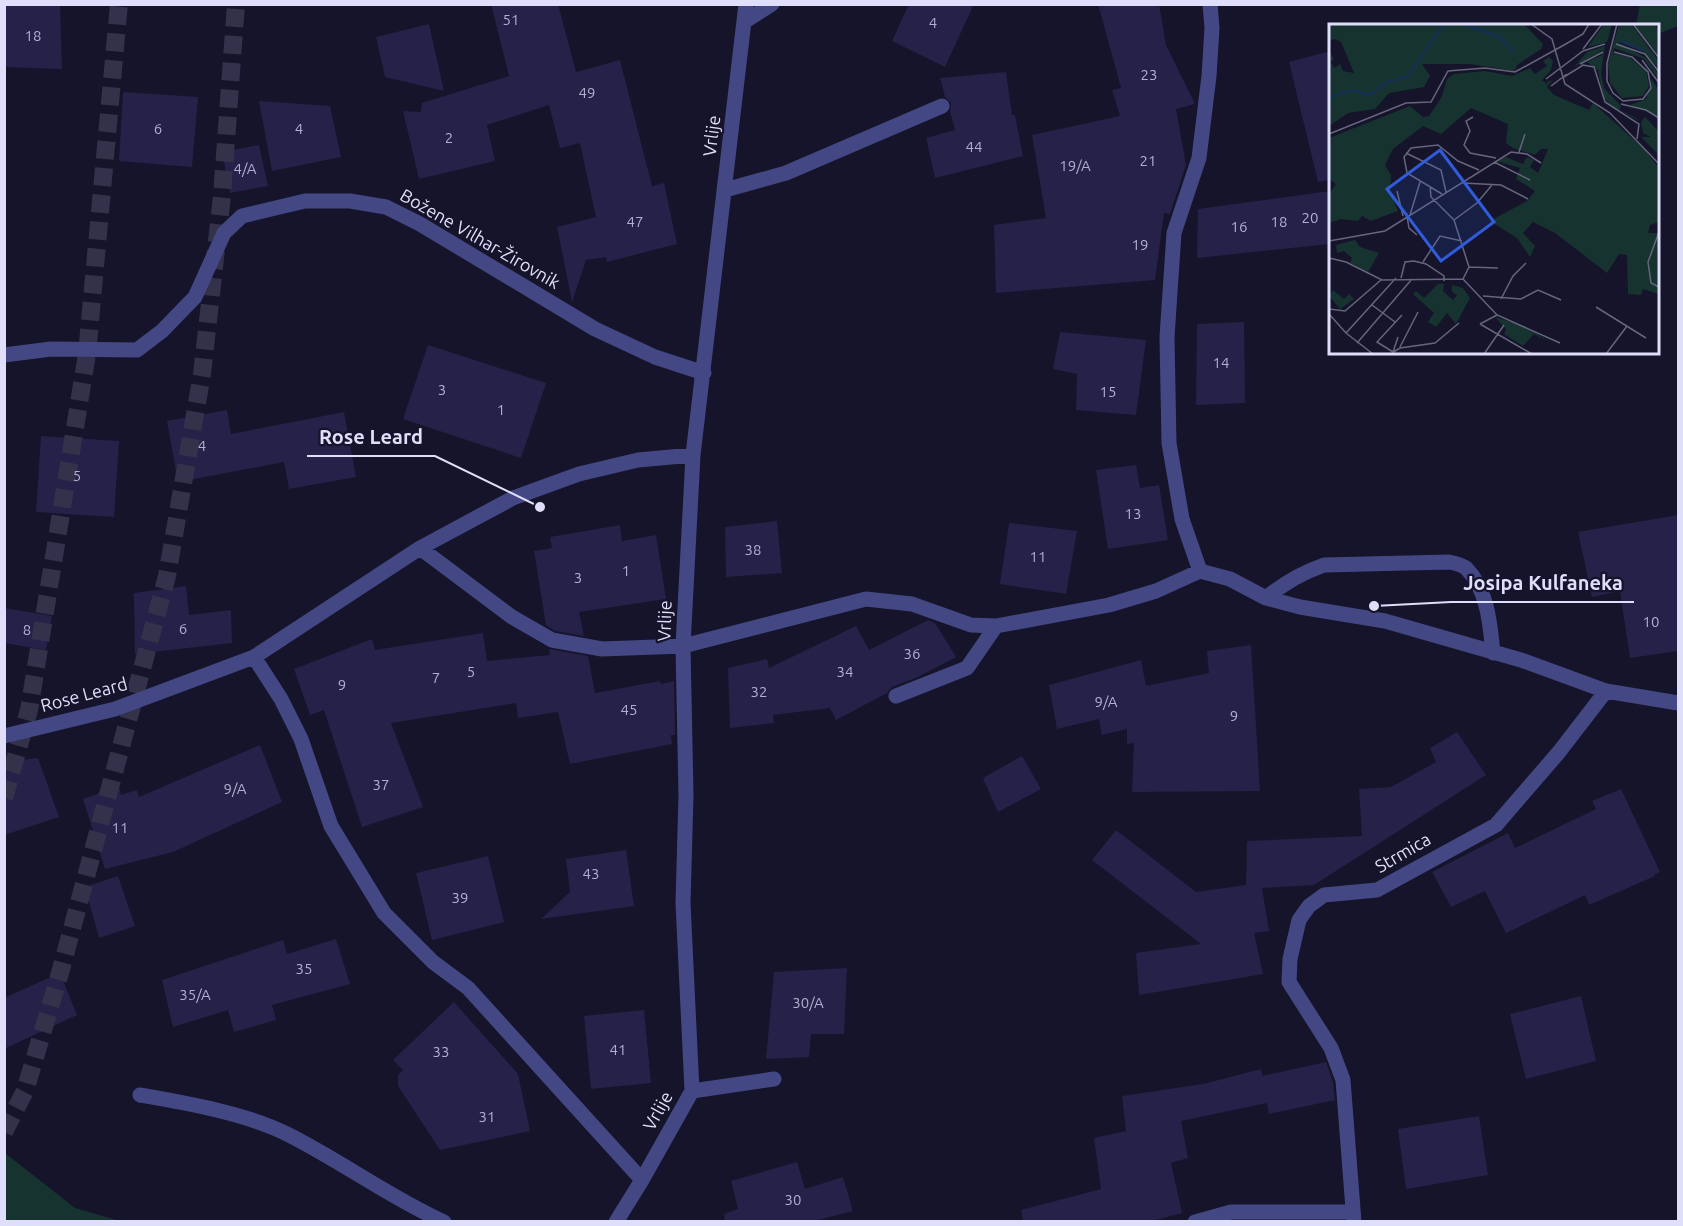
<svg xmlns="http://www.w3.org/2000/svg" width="1683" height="1226" font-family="Ubuntu,sans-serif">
<rect width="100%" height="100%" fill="#15142a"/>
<path fill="#17332f" d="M1640,4L1678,5V26L1658,34V26L1636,25Z
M5,1153L75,1208L120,1221H5Z"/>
<path fill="#252149" d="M4,4H60L62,69L4,67Z
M491,4H558L576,72L620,60L652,186L664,183L677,244L607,262L606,257L586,260L572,302L557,227L596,217L580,143L560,148L549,105L487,125L495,161L419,179L403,111L421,112L422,103L509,76Z
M909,4H974L945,67L892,41Z
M1098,4H1159L1166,45L1195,104L1176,109L1186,165L1170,214L1164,213L1155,280L996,293L994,225L1046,218L1032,135L1120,116L1112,90L1121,88Z
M429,24L444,91L385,77L376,37Z
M1330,51V180L1318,182L1289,62Z
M1006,72L1012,115H1015L1023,156L935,178L926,138L955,130L950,112L951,103L945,97L940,78Z
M123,92L198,97L192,167L119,161Z
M259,101L330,106L341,157L272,171Z
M259,145L268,186L230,193L222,152Z
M1330,191V244L1197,258L1198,209Z
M1244,322L1245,403L1196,405L1197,324Z
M1060,332L1146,340L1136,415L1076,410L1077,374L1053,369Z
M428,345L546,383L521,458L403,419Z
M227,410L231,434L344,412L356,477L289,489L284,462L178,482L167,421Z
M41,436L119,441L114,517L36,512Z
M1136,465L1140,488L1159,485L1168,540L1108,549L1096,470Z
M1678,515V651L1630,658L1620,591L1592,597L1578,532Z
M777,521L782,573L726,577L725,527Z
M1009,523L1077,531L1066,594L1000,584Z
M620,525L622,541L656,535L666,599L579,612L584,636L555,631L546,625L534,551L552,548L550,537Z
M186,586L189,615L231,610L232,643L135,654L134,593Z
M4,608L52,616L46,650L4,643Z
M928,620L935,623L956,657L918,677L892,687L887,693L836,720L830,708L773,715L774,723L730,728L728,668L767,659L769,668L856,626L869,650Z
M483,633L487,661L550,655L549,649L588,656L595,693L660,681L661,684L674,681L675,735H671L672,744L570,764L558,712L518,718L516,703L391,723L423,807L362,827L324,710L310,715L294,669L372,639L375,650Z
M1251,645L1260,791L1132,792L1134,743L1127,744V729L1102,735L1099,719L1057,729L1049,685L1141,660L1146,686L1209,673L1207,651Z
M1457,732L1486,775L1314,885L1262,888L1269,931L1254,933L1263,974L1139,995L1136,953L1201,944L1092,860L1116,830L1196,892L1246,885L1247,841L1362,836L1359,789L1391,787L1436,762L1430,748Z
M260,745L282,802L173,852L105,869L83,799L119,786L121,795L137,790L139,797Z
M1022,756L1041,789L998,812L983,778Z
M38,758L59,817L4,835V762Z
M1621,789L1660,872L1654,875L1655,876L1589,905L1585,895L1506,933L1485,891L1451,907L1432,872L1508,833L1515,848L1596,809L1592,801Z
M626,850L634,906L541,919L570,892L566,859Z
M488,856L504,922L432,940L416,873Z
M118,876L135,926L99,938L85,887Z
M336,939L350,984L272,1005L276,1020L234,1032L228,1010L173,1027L162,980L283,940L287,954Z
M847,968L844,1034H811L809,1057L766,1059L774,972Z
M60,973L77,1015L4,1049V998Z
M1581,996L1596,1061L1526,1079L1510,1014Z
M454,1002L518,1074L530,1131L440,1150L398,1086V1075L403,1070L393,1060Z
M644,1010L651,1083L591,1089L584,1016Z
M1326,1062L1333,1082L1335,1100L1269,1114L1262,1076Z
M1261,1069L1267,1103L1181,1121L1188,1158L1171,1163L1182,1213L1152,1221H1023L1021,1210L1101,1189L1094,1138L1126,1131L1122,1096L1203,1084Z
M1479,1116L1488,1175L1406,1189L1398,1129Z
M797,1162L805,1189L843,1177L853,1211L814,1221H725L724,1214L738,1209L731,1181Z"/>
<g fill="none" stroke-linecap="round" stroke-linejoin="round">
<path stroke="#33324a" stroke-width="18" stroke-dasharray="18 9" stroke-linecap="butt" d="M4,798L29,710L87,354L119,4
M4,1132L25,1091L60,973L167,576L202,374L222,196L236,4"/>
<path stroke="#434884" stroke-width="15" d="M744,22L772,4
M725,190L786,173L942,106
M4,355L51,349L137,350L162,331L195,297L224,233L242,216L305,201H350L386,207L420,224L595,329L655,357L704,373
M420,548L512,617L552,640L602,649L683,646L866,599L912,604L971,625L996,626L1109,605L1156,591L1200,571
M1200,571L1182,519L1169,443L1167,337L1174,233L1199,158L1209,76L1212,28L1210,4
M1200,571L1230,579L1266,598L1300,607L1385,621L1521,660L1606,691L1678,703
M1266,598C1284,583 1301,573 1324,565L1449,562C1454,563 1462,565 1466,568C1488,590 1490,624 1493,653
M254,657L281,699L301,739L331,826L384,913L433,962L468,988L642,1180
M896,696L967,668L996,626
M4,736L115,709L254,657L420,548L513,498L579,474L638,460L693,455
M692,1091L774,1079
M140,1095C186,1103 245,1113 287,1134C341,1161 389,1197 444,1222
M616,1222L642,1180L692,1091L683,903L686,795L683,646L693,455L746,4
M1195,1222L1231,1212H1353
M1354,1222L1343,1080L1331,1048L1289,982L1290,959L1299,920L1309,906L1324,895L1377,890L1496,825L1559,752L1606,691"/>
</g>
<g text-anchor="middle" stroke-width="4.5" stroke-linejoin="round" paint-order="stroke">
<g font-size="15" fill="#b0b0cf">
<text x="511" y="25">51</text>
<text x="933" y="28">4</text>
<text x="33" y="41">18</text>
<text x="1149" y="80">23</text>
<text x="587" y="98">49</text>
<text x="158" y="134">6</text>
<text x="299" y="134">4</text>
<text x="449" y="143">2</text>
<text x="974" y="152">44</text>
<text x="1148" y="166">21</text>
<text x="1075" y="171">19/A</text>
<text x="245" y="174">4/A</text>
<text x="1310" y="223">20</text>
<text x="635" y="227">47</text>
<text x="1279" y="227">18</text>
<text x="1239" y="232">16</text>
<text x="1140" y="250">19</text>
<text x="1221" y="368">14</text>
<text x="442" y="395">3</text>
<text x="1108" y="397">15</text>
<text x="501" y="415">1</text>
<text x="202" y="451">4</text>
<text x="77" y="481">5</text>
<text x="1133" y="519">13</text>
<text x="753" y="555">38</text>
<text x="1038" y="562">11</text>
<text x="626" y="576">1</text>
<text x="578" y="583">3</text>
<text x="1651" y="627">10</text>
<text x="183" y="634">6</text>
<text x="27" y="635">8</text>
<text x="912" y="659">36</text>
<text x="471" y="677">5</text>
<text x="845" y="677">34</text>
<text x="436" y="683">7</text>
<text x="342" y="690">9</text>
<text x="759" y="697">32</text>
<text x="1106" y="707">9/A</text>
<text x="629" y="715">45</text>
<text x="1234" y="721">9</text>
<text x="381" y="790">37</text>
<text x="235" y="794">9/A</text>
<text x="120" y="833">11</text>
<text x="591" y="879">43</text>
<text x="460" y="903">39</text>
<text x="304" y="974">35</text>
<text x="195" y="1000">35/A</text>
<text x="808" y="1008">30/A</text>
<text x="618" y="1055">41</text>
<text x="441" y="1057">33</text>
<text x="487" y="1122">31</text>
<text x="793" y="1205">30</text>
</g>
<g font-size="18" fill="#dfdffc" stroke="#15142a">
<text transform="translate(712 136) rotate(-83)" y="6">Vrlije</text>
<text transform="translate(480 239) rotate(30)" y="6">Božene Vilhar-Žirovnik</text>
<text transform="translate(665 621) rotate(-88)" y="6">Vrlije</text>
<text transform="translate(84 695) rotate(-15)" y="6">Rose Leard</text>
<text transform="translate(1403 853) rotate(-30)" y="6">Strmica</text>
<text transform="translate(658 1111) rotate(-61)" y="6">Vrlije</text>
</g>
</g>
<g transform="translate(1329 24)">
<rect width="330" height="330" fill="#15142a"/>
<path d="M0,0H195L214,20L212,25L188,41L186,47L141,40H93L101,52L95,63L60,69L46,85L19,89L0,102V27L5,35L2,38L5,44L11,40L14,47L25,49L12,18L6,15L0,17ZM275,0H283L278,18L259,23ZM290,0H302L330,37V45L312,25L287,17L317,34L328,48L330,56L315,35L285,24L284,29L300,33L317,47L320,62L314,72L293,74L281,59L279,40ZM305,0H325L330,6V32ZM276,22L272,49L275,64L292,82L290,86L306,93L311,97L284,83L274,73L269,46L258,38L273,31L274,26L245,43L258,28ZM220,33L224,37L222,46L213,56L219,61L218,58L224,56L218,63L225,71L260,86L264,79L315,125L330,144V198L321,201L319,209H330V270L314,265L312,271L299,270L298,231L290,230L278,249L226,209L204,198L194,209L206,222L201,233L188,214L161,197L198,177L206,167L187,155L191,144L167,137L177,133L194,140L198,133L205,136L201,143L209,149L219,125H212L206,131L184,124L177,119L179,100L142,84L112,110L94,102L64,125L56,141L62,151L61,168L69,187L42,197L33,192L29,197L12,195L0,199V170L7,160L0,155V114L81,82L94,93L100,92L112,74L118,55L125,50L156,47L183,52L201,44L206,50L218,42L214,37ZM323,55L330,68V92L301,81L317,75ZM316,93L330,108V131L312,113H322L314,109L312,98ZM26,216L31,223L50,229L39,248L21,239L23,234L15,227L8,229L7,221ZM109,260H115L114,267L124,276L128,271L123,268V261L134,264L141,274L127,300L118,289L107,303L99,298L105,289L84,270L87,267L95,274ZM4,266L15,275L20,270L25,275L11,285L0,272ZM166,293L197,303L222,319L205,310L194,322L175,310L177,305Z" fill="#17332f"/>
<path fill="none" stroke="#15304d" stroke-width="3" d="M134,0L171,13L184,29M292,17L314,26M0,73L25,66L41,71L56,59L79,52L115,0"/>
<path fill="none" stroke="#66657e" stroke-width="1.5" d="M202,0L223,15L236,60L281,89L330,140M304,0L330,34M287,20L316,30L330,48M235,21L254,10L260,0M254,25L273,0M285,28L303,33L319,48L322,64L314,75L294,77L284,69L278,57V39L288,0M313,36L330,59M251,40L274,28M235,53L254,41L265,43L276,78L310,100L308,115M217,55L254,27L276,20M222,62L238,50M292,80L317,86L330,94M144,93L137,97L141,107L135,121L141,129L167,134M0,110L77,79L102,78L119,47L156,44L186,48L235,21M190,128L196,110M77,129L112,146L117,168M165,138L201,156M134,159L172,161L199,175M101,162L102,173L125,196M68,167L74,192M113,170L78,149L75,133L82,124L109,121L129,137L150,146M81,191L91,158M78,192L80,204L88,211M125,196L140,243L134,255M125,196L148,179L163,161M330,208L319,238L322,259L330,263M0,217L56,207L182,128L198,130L212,139M0,234L17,238L53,256L134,255L168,291L231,319M94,238L111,212L133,217M140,243L169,244M72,254L76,238L85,237L97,240L115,252V257M154,272L192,275L209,266L232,276M172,275L184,252L197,239M43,281L66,298M267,283L317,314M0,285L16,287L52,256M0,290L17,309L44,330M151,300L203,330M151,300L168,291M17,309L67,254M69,313L64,328L48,318L73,291M28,319L83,255M71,323L89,288M61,330L71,324L106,319L130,299M155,330L175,301M277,330L298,302"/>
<path fill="#305cdc" fill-opacity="0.15" stroke="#305cdc" stroke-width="3" d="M111,126L165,198L112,237L58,165Z"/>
<rect width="330" height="330" fill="none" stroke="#dfdffc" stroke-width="3"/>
</g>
<path fill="none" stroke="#dfdffc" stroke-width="2" d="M540 507L435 456H307M1374 606L1451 602H1634"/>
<g fill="#dfdffc" stroke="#15142a" stroke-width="2">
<circle cx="540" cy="507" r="6"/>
<circle cx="1374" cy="606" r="6"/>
</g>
<g font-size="20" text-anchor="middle" font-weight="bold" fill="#dfdffc" stroke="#15142a" stroke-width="4.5" stroke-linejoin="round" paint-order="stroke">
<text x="371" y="444">Rose Leard</text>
<text x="1543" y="590">Josipa Kulfaneka</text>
</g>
<rect width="1683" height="1226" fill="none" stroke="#dfdffc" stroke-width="12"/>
</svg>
